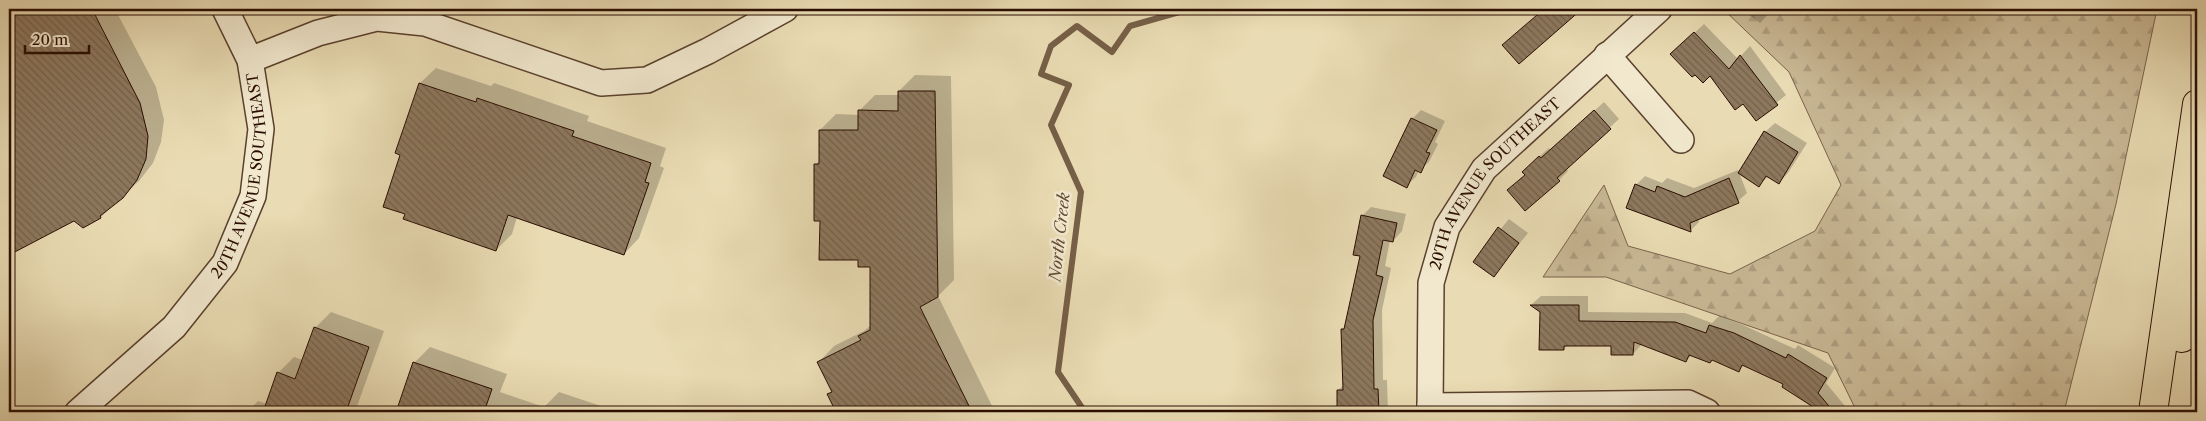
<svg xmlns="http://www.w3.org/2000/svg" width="2206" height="421" font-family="'Libre Caslon Text',serif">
<defs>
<pattern id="forest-firs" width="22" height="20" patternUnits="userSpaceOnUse" patternTransform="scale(1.25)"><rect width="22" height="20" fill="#c9b895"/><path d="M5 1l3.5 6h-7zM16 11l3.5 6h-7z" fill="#ad9d7f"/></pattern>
<pattern id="building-back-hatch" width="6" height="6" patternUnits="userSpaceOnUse" patternTransform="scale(1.25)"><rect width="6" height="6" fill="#8d785e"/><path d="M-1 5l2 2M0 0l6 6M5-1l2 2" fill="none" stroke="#73614b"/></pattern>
</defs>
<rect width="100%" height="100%" fill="#e9dbb3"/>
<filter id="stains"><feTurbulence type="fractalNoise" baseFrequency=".004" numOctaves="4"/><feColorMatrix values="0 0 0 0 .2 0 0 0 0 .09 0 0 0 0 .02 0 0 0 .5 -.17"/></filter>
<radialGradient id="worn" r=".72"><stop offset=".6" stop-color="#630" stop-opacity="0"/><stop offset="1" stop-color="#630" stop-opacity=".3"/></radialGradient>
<path fill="url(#forest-firs)" stroke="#7a624b" d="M1723,9H2157L2116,204L2064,412H1857L1828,353L1606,277H1543L1604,185L1628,246L1730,274L1815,231L1841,185L1789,72Z"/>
<path fill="#0003" d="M9,9H115L156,87L164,120L161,142L153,163L139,181L101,217L74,220L9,253Z
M1742,9H1773L1760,23Z
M1704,24L1738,59L1750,46L1786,95L1756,119L1743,102L1711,74L1672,54Z
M436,68L491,86L494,83L589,116L587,121L666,148L660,166L664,168L639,238L624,254L517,217L512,234L496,250L406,213L402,155L420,83Z
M915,75L951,76L954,280L938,296L995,412H837L829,395L833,391L819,362L834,346L864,331L871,325L872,265L821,219L816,164L820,160V130L836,114L859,115V111L875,95H899V91Z
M1604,102L1619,119L1566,168L1568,171L1559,180L1526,209L1518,181L1526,174L1533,162L1549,148L1551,150Z
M1421,110L1445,121L1435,142L1438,144L1429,162L1419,170L1416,177L1406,186L1412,119Z
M1775,123L1807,143L1788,173L1779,182L1769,176L1759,185L1739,173L1765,132Z
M1738,170L1747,193L1738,201L1699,218V222L1690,231L1636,185L1645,176L1662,183L1667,178L1694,188Z
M1371,207L1406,214L1402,231L1393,241L1390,240L1385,266L1391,268L1382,310L1383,380H1387L1388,412H1339L1338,390L1344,385L1343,329L1346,326L1362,255V216Z
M1509,219L1528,233L1493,276L1474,261Z
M1541,296H1588V312L1685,313L1712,323L1719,316L1743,325L1795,349L1798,345L1835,368L1826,383L1850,412H1821L1822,411L1785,384L1744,365L1738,371L1713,359L1692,355L1686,361L1642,344L1633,354L1612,345L1568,344L1564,349L1541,311L1532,304Z
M331,312L384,331L355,412H247L258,401L267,404L278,373L294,357L303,360L315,328Z
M430,347L507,374L500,392L544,407L559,392L619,412H397L414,363Z"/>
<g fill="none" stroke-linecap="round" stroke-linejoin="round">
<path stroke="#765f47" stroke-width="6" d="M1085,412L1058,372L1081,192L1051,125L1069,85L1041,74L1051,46L1077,26L1112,52L1130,26L1190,9"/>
</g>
<path fill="url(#building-back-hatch)" stroke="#2a0d01" d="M9,9H92L140,103L148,136L146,159L137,180L123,198L100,216L101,218L83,228L74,221L9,255Z
M1544,9H1582L1519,64L1502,45Z
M1694,32L1729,69L1740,55L1778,105L1756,121L1743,104L1735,110L1710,76L1703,83L1695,75L1692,77L1670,54Z
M419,83L476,102L477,98L574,131L572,136L651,163L645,182L649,183L624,255L508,215L496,251L403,219L405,214L383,207L400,155L395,153Z
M898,91H935L938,297L920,307L972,412H836L827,394L832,392L817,362L861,340L858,336L870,330V267H858V260H819L820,221H814V164H819V130H858V110L898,111Z
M1594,110L1611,129L1557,178L1560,181L1525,211L1507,190L1525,175L1522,172L1539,156L1541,158Z
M1411,118L1437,130L1426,152L1430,153L1421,173L1415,170L1407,188L1383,176Z
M1764,131L1798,152L1779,184L1766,176L1759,187L1738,173Z
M1729,178L1739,203L1690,223L1691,232L1626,208L1635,184L1655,192L1657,186L1685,197Z
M1361,215L1397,223L1393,242L1383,240L1376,275L1383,277L1373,320L1374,389H1378L1379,412H1337V390H1343L1341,329H1344L1360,256L1353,255Z
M1498,227L1519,243L1494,277L1473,262Z
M1530,305H1579V321L1675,322L1706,333L1709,325L1734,333L1786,358L1788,354L1827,378L1818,393L1834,412H1821L1782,387L1783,384L1742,365L1739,372L1712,360L1710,363L1689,355L1686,362L1634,342L1633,355H1611V346H1564V350H1539L1540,312Z
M314,327L369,347L346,412H263L277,372L295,379Z
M413,362L492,389L484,412H396Z"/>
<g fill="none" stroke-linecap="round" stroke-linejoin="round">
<defs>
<g id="street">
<path d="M1607,55L1681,140"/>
<path d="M250,60L318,33L377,18L425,23L601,83L647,80L708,51L785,9"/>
<path d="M1430,406L1688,403L1707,412"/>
<path id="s1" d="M78,412L174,327L225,263L253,196L261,129L250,60L225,9"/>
<path id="s2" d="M1430,412L1431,283L1447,227L1484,169L1659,9"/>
</g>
<path id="highway" d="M2182,338L2197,245
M2153,412L2197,104"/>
</defs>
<use href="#street" stroke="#5a402e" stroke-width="28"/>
<use href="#highway" stroke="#2a0d01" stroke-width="30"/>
<use href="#street" stroke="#f1e8ce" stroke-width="25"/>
<use href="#highway" stroke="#e9dbb3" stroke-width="28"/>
</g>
<g text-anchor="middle" stroke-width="5" stroke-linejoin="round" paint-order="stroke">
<g font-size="15" fill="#2a0d01" stroke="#f1e8ce">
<text dy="5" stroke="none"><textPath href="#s1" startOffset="300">20TH AVENUE SOUTHEAST</textPath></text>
<text dy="5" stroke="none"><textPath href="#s2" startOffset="250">20TH AVENUE SOUTHEAST</textPath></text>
</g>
<g font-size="16" font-style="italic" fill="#634a36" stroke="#f1e8ce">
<text transform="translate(1059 237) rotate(-84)" y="6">North Creek</text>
</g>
</g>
<rect width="2206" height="421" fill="none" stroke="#e9dbb3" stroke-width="30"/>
<rect x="10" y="10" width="2186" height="401" fill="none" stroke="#2a0d01" stroke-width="2.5"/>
<rect x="15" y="15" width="2176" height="391" fill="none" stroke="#2a0d01"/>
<path d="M25 45v8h64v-8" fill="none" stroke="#2a0d01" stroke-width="2.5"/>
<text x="32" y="45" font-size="15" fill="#2a0d01" stroke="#f1e8ce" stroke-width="4" paint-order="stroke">20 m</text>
<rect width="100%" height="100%" filter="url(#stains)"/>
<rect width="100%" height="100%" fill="url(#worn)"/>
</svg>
